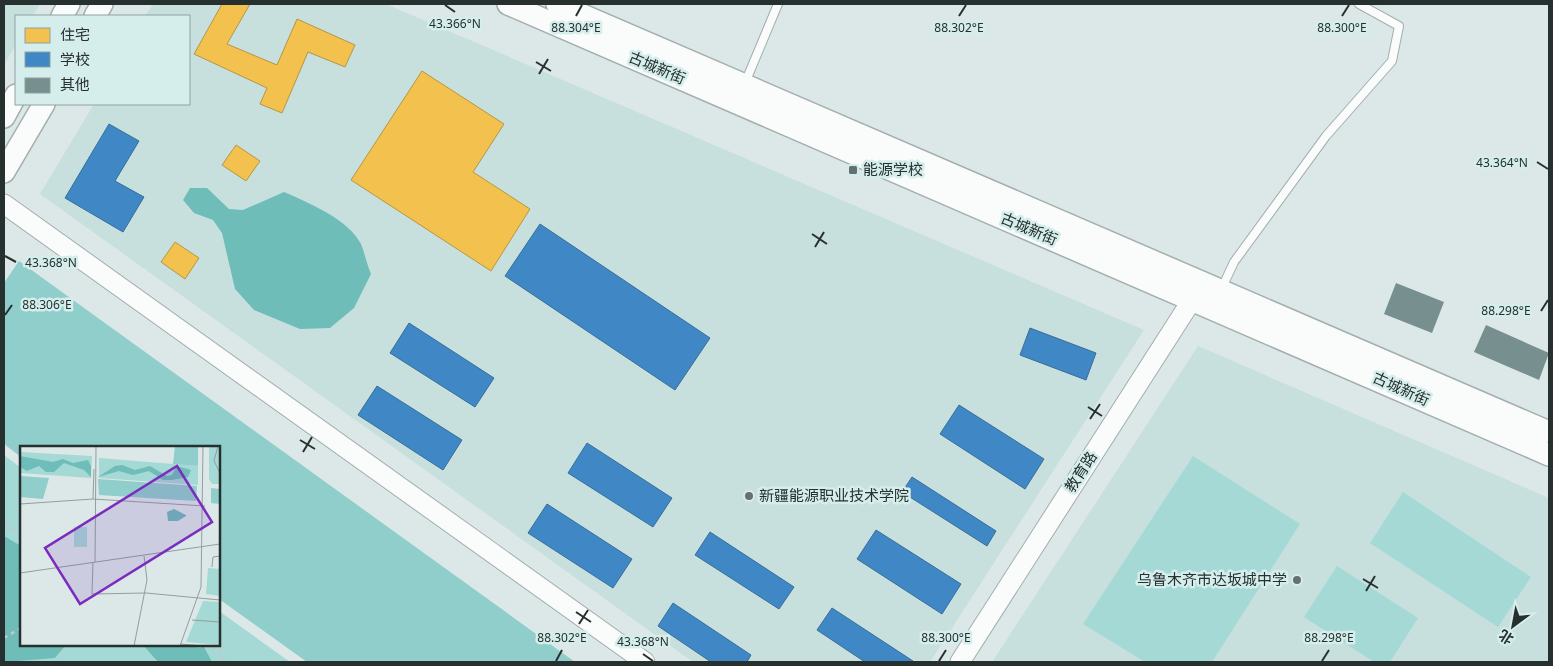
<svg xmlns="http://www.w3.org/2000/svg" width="1553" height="666" font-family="'Noto Sans','Noto Sans SC',sans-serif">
<rect width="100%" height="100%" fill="#dbe8e7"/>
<path fill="#c7e0de" d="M4,4H40L33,16H16V44L4,65Z
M153,4H386L1144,330L930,662H693L40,194L94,104H189V16H145Z
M1198,346L1549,498V662H992Z"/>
<path fill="#a5d9d5" d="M4,455L21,468V645H219V611L290,662H4Z
M1193,456L1300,524L1212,662H1145L1083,624Z
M1403,492L1531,577L1498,627L1370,543Z
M1337,566L1418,618L1390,662H1374L1304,617Z"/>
<path fill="#8fcecb" d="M19,261L575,662H307L219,599V447H21V457L4,444V283Z"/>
<path fill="#6ebdb9" d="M190,188H207L229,209L243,210L284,192C309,203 348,219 361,244C365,254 367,265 371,274L354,308L330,328L300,329L254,310L235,289L222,233L213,220L194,213L183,200Z
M4,536L21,546V645H66L55,658L4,662Z
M143,645H203L212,662H158Z"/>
<path fill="#f2c14e" stroke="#b59645" d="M222,4H250L227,44L277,65L297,19L355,45L345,67L308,52L282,113L260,104L267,88L194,54Z
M422,71L504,124L473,172L530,209L491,271L351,180Z
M236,145L260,161L246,181L222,165Z
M175,242L199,258L185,279L161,262Z"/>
<path fill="#3f88c5" stroke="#386e98" d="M109,124L139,141L115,181L144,197L123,232L65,198Z
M540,224L710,338L675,390L505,276Z
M409,323L494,378L475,407L390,353Z
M1030,328L1096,353L1086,380L1020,355Z
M377,386L462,440L443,470L358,415Z
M959,405L1044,459L1025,489L940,434Z
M587,443L672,498L653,527L568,473Z
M912,477L996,531L987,546L902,492Z
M547,504L632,559L613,588L528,533Z
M876,530L961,584L942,614L857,559Z
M710,532L794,587L779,609L695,555Z
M673,603L751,655L747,662H711L658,626Z
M832,608L913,661L912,662H865L817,630Z"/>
<path fill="#778f8e" d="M1396,283L1444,302L1432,333L1384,314Z
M1486,325L1549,353L1539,380L1474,352Z"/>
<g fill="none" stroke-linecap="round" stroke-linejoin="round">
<defs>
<path id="service" d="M745,83L778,4
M1221,290L1234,262L1326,136L1392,61L1399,26L1359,4"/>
<path id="tertiary" d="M4,204L645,662
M960,662L1199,289"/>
<path id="secondary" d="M508,4L1549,455
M557,4L1549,432
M62,16L69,4
M95,16L102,4
M4,117L16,95
M4,172L44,104"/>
</defs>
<use href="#service" stroke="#a3aead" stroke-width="10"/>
<use href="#tertiary" stroke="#a3aead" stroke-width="21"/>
<use href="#secondary" stroke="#a3aead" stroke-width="24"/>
<path stroke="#c3c8c8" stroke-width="2.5" stroke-dasharray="4 4" stroke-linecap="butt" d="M4,524L21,534
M4,638L21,628
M189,645L220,649L224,662"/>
<use href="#service" stroke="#fafcfb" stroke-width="8"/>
<use href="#tertiary" stroke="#fafcfb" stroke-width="19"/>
<use href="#secondary" stroke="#fafcfb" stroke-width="21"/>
</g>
<path fill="none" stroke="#26302f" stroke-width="2" d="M445,5L455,12M576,16L582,5M959,16L966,5M1342,16L1349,5M536,62L551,71M539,74L548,59M1537,162L1548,169M812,234L827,244M815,247L824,232M5,256L16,262M1541,311L1548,300M5,315L12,305M1088,407L1102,416M1090,419L1100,404M300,440L315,449M303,452L312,437M1363,579L1378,588M1366,591L1375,576M576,612L591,622M579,624L588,610M643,654L653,661M556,661L562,650M939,661L946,650M1322,661L1329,650"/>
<g fill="#65706f" stroke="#d5eeec" stroke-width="2">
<rect x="848" y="165" width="10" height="10" rx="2.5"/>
<circle cx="749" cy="496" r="5"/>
<circle cx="1297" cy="580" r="5"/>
</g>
<g text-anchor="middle" stroke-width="5" stroke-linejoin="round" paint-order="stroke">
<g font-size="15" fill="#26302f" stroke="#d5eeec">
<text transform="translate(657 68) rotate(23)" y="5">古城新街</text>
<text transform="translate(1029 229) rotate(23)" y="5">古城新街</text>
<text transform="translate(1401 389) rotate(24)" y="5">古城新街</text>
<text transform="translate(1081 472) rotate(-57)" y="5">教育路</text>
</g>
<g font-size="15" fill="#26302f" stroke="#d5eeec" text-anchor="start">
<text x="863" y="175">能源学校</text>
<text x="759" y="501">新疆能源职业技术学院</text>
<text x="1287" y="585" text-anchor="end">乌鲁木齐市达坂城中学</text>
</g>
</g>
<g transform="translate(20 446)">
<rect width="200" height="200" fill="#dbe8e7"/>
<path d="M189,0H200V38H192L189,33ZM0,6L72,10L71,32L0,27ZM79,12L178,20V39L79,32ZM54,81H67V101H54ZM188,122L200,123V150L186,148ZM183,155L200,156V199L166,196Z" fill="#a5d9d5"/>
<path d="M155,0H178V20L153,18ZM0,30L29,32L23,53L0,51ZM78,33L177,40L176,55L79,49ZM191,42L200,43V58L191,57Z" fill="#8fcecb"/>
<path d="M0,10L33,16L43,13L53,17L68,14L71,20V31L64,24L44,17L34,26H26L19,20L7,25L0,21ZM102,19L115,24L130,20L147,30L152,29L157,20L171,24L168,31L152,34H143L129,25L113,29L99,25L78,31L95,20ZM154,63L166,69V70L158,75H148L147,66Z" fill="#6ebdb9"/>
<path fill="none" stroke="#939e9d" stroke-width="1" d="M198,0L194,15L200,27M73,53L74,23M0,58L73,53L185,60M73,116L72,148L126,147L200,154M75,116L76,0M192,121L193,111L200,110M0,127L200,98M172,174L200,176M160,198L184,200M114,200L127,134L124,110M160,200L181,141L183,0"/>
<path fill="#7b2cbf" fill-opacity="0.15" stroke="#7b2cbf" stroke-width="2.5" d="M157,20L192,76L60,158L25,102Z"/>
<rect width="200" height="200" fill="none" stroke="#26302f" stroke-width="2.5"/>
</g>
<g font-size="12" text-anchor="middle" fill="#26302f" stroke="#d5eeec" stroke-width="5" stroke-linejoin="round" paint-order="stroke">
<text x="455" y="28">43.366°N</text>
<text x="576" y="32">88.304°E</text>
<text x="959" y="32">88.302°E</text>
<text x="1342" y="32">88.300°E</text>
<text x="1502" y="167">43.364°N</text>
<text x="51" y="267">43.368°N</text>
<text x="47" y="309">88.306°E</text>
<text x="1506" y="315">88.298°E</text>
<text x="562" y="642">88.302°E</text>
<text x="946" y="642">88.300°E</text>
<text x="1329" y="642">88.298°E</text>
<text x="643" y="646">43.368°N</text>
</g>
<rect width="1553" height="666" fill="none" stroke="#26302f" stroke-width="10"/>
<rect x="15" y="15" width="175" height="90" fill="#d5eeec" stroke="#8fa2a0"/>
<rect x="25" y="28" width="25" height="15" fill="#f2c14e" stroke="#8fa2a0"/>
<text x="60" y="40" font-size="15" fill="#26302f">住宅</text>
<rect x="25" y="52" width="25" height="15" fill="#3f88c5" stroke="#8fa2a0"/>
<text x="60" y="65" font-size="15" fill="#26302f">学校</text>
<rect x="25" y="78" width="25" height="15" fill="#778f8e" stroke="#8fa2a0"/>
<text x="60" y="90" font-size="15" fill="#26302f">其他</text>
<g transform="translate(1513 626) rotate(212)" stroke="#d5eeec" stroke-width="4" paint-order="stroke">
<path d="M0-4L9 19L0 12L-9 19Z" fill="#26302f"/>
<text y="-8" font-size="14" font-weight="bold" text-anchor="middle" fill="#26302f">北</text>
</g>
</svg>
